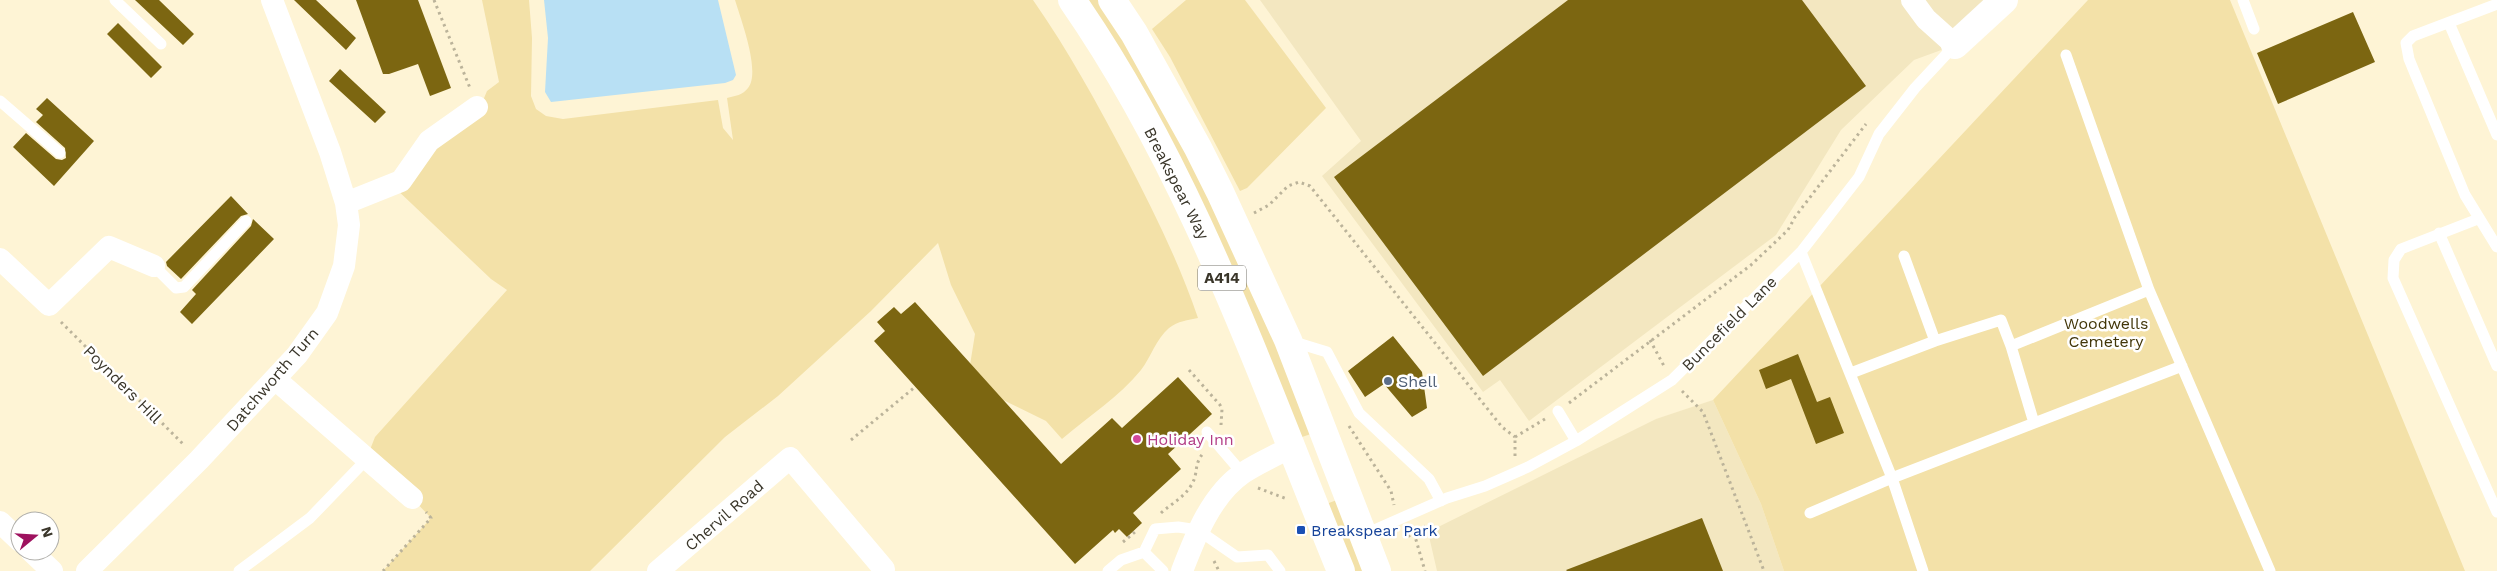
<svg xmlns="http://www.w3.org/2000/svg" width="2497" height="571" font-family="'Work Sans',sans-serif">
<rect width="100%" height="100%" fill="#fef4d5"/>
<path fill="#f3e7c0" d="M1260,0H1995L1955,45L1914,60L1841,130L1776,235L1529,421L1500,380L1483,392L1322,176L1361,141Z
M1713,400L1761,504L1784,571H1437L1428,532L1656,419Z"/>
<path fill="#f3e1a8" d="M482,0H529L532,38L531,96L536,109L546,116L563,119L718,100L723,128L733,140L727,98C735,96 743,95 748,88C761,72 741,20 735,0H1033C1068,50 1097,103 1126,158C1153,210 1179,262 1198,318C1188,320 1178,321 1169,328C1156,339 1151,357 1141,370C1120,396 1088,417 1062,439L1046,421L1003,400L970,365L975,334L951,285L938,243L871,311L778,396L725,437L590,571H383L431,518L412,498L366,460L375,437L507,290L491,279L393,186L482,103L487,91L499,82Z
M1082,0H1100C1119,32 1140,64 1158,97C1217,205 1269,319 1311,434L1299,438Z
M1186,0H1245L1326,108L1247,188L1240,191L1170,57L1152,29Z
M2088,0H2230L2465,571H1784L1761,504L1713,400Z
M1337,500L1366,571H1353L1326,504Z"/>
<path fill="#b8e0f4" d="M544,0H718L736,75L733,80L725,83L551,102L545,92L548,38Z"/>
<path fill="#7c6611" d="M135,0H159L194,34L183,45Z
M294,0H316L356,38L346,50Z
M356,0H418L451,88L430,96L418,64L389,74H383Z
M1568,0H1802L1866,86L1483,376L1334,177Z
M2353,12L2375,62L2278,104L2257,53Z
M118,23L162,67L151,78L107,34Z
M340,69L386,112L375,123L329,81Z
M47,98L94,141L54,186L13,147L26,133L56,159L62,160L66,158L65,148L36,122L43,115L36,109Z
M231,196L248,214L241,216L181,279L167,266L166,262Z
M253,219L274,239L192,324L180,312L196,294L192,290L251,226Z
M915,302L1061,464L1112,418L1122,428L1178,377L1212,414L1168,454L1181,469L1133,513L1142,523L1127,537L1119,529L1115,533L1113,530L1075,564L874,341L885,331L877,322L894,307L901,314Z
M1393,336L1422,372L1427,408L1412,417L1384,384L1365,397L1348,371Z
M1798,354L1817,402L1830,397L1844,433L1816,444L1791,379L1766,389L1759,370Z
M1702,518L1723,571H1567L1566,570Z"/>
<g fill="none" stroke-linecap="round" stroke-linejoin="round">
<path stroke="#bbb39a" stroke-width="3" stroke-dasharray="2.5 4" stroke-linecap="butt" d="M434,0L470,88
M1254,213L1269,205L1288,186L1299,182L1310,186L1502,427L1515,437
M61,322L185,446
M1650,340L1664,366
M1189,370L1220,405L1222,409L1221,425
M1682,391L1703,412L1764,571
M1569,403L1751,265L1788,230L1795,217L1866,124
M1349,426L1391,491L1394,505
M1515,437L1545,419
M851,440L915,387
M1515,456V437
M1258,488L1287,499
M1161,513C1172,503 1184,498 1192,484C1199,471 1193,465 1204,452
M1405,532L1407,537L1425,526
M1414,533L1425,571
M1123,542L1135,532
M1214,561L1219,571
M383,571L431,518L426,512"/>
<path stroke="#fff" stroke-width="11" d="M115,0L161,44
M2243,0L2254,29
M2497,4L2413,36L2406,43L2409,59L2465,195L2497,247
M2449,23L2497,135
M2066,55L2149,290L2270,571
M0,101L60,153
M2478,219L2401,249L2394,260L2393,278L2497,512
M2439,233L2497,366
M1801,252L1892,478L1923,571
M1904,256L1935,341
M154,266L176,288L184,287L246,221
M1291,341L1327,352L1359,413L1429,479L1441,501
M2011,346L2149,290
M1851,373L1935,341L2001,320L2011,346L2034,423
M1558,411L1576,441
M1207,432L1243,474
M1810,513L1892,478L2182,366
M1363,535L1447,498L1485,486L1528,467L1576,441L1672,380L1801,252L1859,177L1879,134L1915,88L1955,45
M239,571L310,518L366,460
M1108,571L1121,560L1144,552
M1163,571L1144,552L1155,529L1178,527L1198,530L1237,557L1268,555L1280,571"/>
<path stroke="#fff" stroke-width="22" d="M1912,0L1926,19L1955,45
M346,203L401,181L429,141L477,107
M0,259L49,305L109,247L154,266
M275,379L412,498
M0,522L20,541
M31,551L52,571
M87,571L199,460L297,355L327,313L344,266L349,225L346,203L330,152L272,0
M658,571L790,458L884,569
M1182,571C1195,537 1211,495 1243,473C1258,463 1275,456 1291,447"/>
<path stroke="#fff" stroke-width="28" d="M1955,45L2004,0"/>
<path stroke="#fff" stroke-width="28" d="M1072,0C1193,174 1261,376 1341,571
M1112,0L1134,33L1198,148L1220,192L1288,340L1377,571"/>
</g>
<circle fill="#5c6f8a" stroke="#fff" stroke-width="2" cx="1388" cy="381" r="5"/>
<circle fill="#d1479c" stroke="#fff" stroke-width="2" cx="1137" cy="439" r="5"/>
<rect fill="#1a4fb4" stroke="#fff" stroke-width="2" x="1296" y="525" width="10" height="10" rx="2.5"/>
<g text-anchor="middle" stroke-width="5" stroke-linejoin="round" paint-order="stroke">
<rect fill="#fff" stroke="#75726a" stroke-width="1" x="1198" y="265.5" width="48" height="25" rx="4"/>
<g font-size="15" font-weight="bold" fill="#3a362a">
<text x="1222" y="283">A414</text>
</g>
<g font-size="16" fill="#3a362a" stroke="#fff">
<text transform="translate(1177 183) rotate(63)" y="6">Breakspear Way</text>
<text transform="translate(1729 323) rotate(-45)" y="6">Buncefield Lane</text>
<text transform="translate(272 379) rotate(-49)" y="6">Datchworth Turn</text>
<text transform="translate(123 384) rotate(45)" y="6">Poynders Hill</text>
<text transform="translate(724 515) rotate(-41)" y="6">Chervil Road</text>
</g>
<g font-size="16" fill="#423609" stroke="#fff">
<text x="2106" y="329">Woodwells<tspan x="2106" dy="18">Cemetery</tspan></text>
</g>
<g font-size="16" fill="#4e5e75" stroke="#fff" text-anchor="start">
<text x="1398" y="387">Shell</text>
</g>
<g font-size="16" fill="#b23c85" stroke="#fff" text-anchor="start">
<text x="1147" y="445">Holiday Inn</text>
</g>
<g font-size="16" fill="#164399" stroke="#fff" text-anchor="start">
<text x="1311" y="536">Breakspear Park</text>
</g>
</g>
<g transform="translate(35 536) rotate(72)"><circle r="24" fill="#ffffff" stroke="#b0afaa"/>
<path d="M0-4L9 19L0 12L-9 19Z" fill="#9e125f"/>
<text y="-8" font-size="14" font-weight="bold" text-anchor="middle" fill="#3a362a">N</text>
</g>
</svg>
